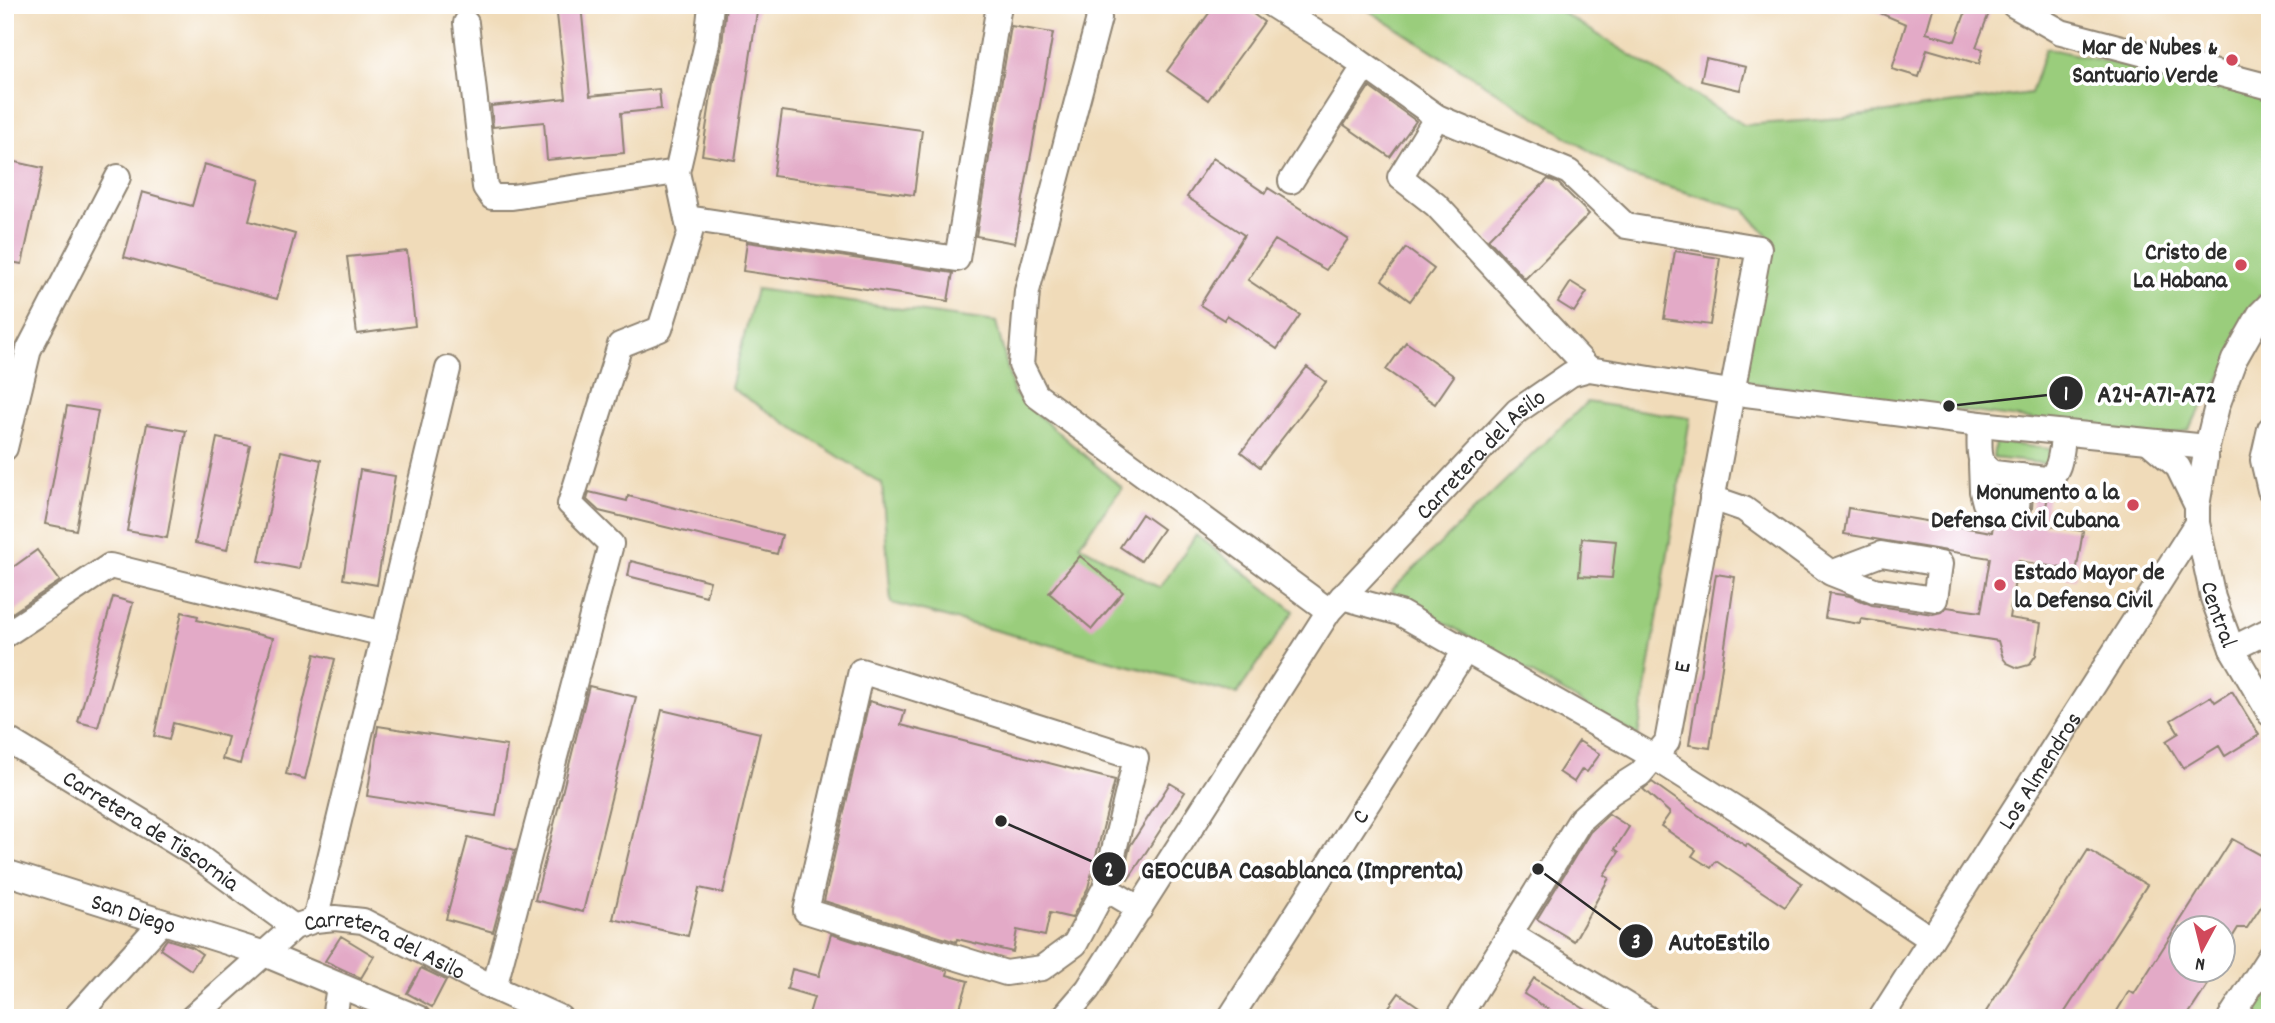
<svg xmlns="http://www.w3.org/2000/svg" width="2275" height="1023" font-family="Dekko,sans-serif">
<rect width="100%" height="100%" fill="#fff"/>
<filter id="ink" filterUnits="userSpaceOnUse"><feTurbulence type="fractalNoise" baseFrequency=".0143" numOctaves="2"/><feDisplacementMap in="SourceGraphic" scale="14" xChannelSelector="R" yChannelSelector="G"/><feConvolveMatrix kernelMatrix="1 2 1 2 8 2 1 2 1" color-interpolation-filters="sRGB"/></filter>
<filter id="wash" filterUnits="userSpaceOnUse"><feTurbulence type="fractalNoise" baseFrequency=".00686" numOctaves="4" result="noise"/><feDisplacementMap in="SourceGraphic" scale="28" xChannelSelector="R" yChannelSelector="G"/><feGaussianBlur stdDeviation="1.57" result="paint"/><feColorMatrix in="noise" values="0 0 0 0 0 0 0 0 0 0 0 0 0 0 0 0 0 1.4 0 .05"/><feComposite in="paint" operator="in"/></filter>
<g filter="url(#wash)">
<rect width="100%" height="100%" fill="#f0dbb9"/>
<path fill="#9acd7c" stroke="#627c54" stroke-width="2" d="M1360,5H1550L1744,125L1842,118L2031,93L2046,48L2253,94L2270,101V297L2188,430L2163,437L1744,382L1768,236L1744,209L1629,176Z
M756,289L996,322L1014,394L1122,488L1079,545L1160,588L1196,535L1294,611L1237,694L891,603L882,484L731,388Z
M1587,402L1690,418L1638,736L1391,591Z
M1995,442L2050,449L2049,464L1993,458Z
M2270,976V1018H2242Z"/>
<g id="blocks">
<path fill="#e3aac7" d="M556,5H581L590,96L659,89L661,109L621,113L624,153L547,160L544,122L493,127L491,106L566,98Z
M726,5H758L735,160L702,155L713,83L722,45Z
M1215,5H1241L1264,22L1208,100L1167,71Z
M1861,5H1934L1926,33L1955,41L1968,5H1992L1976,47L1983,49L1979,64L1927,49L1919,77L1892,69L1906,24Z
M1011,26L1053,33L1015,243L976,236Z
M1706,58L1746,67L1740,90L1701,81Z
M1369,87L1416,121L1390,157L1344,125Z
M782,111L922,130L914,195L773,176Z
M1213,158L1265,193L1268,188L1348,239L1326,270L1275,240L1248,280L1300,315L1277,349L1227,315L1224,320L1200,305L1244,235L1187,197Z
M11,161L43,168L22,264L5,261V185Z
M204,164L260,180L249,221L295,234L277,299L124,257L142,192L192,206Z
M1548,179L1558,183L1589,214L1525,279L1488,239Z
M747,242L953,273L948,301L743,271Z
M1406,248L1434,269L1410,301L1382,280Z
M407,251L415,326L357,334L347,257Z
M1675,251L1720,258L1710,325L1664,319Z
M1571,282L1587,292L1574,312L1558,302Z
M1406,342L1454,376L1435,404L1386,370Z
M1307,367L1326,382L1260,467L1241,452Z
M67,406L98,411L76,530L45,524Z
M147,424L186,431L167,538L127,531Z
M217,438L250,445L227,550L195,543Z
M281,451L321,460L299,569L259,561Z
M360,470L395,476L377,585L343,579Z
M589,492L627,501L628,496L782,535L777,554L599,511L587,500Z
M2033,493L2048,495L2043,525L2083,531L2075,579L2060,576L2062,568L2018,561L2009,618L2041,623L2036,655L2029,665L2018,668L2007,663L2003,658L1998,641L1861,619L1860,624L1825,618L1829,593L1850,596L1872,605L1933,614L1941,612L1947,607L1981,612L1990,558L1844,534L1848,508L1992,532L1993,525L2004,527L2019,524L2026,525L2032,509Z
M1142,514L1163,529L1141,561L1120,547Z
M1582,538L1616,541L1612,578L1579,576Z
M37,550L60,581L12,613L5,604V573Z
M1080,556L1123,592L1092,629L1049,593Z
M631,561L710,581L706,596L628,576Z
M1716,574L1735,577L1710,748L1689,745Z
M113,597L133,603L98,727L78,722Z
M182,612L198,616L197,620L273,638L240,764L222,759L228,737L173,723L169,740L154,736Z
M315,654L335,659L305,779L286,774Z
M589,686L636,697L583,912L535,900Z
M2232,691L2259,735L2225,756L2219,746L2183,768L2166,741L2179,733L2171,720L2211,696L2215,702Z
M869,701L905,711L901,725L1115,780L1088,888L1072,918L1050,913L1045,936L1017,930L1013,952L957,939L956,942L824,901Z
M662,710L760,733L723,893L699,888L688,936L613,919Z
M378,726L507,746L496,816L367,796Z
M1579,741L1600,754L1587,772L1582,769L1574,782L1559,772Z
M1652,782L1698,815L1746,846L1747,844L1802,883L1785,907L1716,861L1711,868L1692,856L1696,850L1661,826L1670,813L1643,789Z
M1170,783L1185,792L1128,880L1123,877L1130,846Z
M1609,814L1629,827L1615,849L1619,852L1604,875L1609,878L1574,941L1537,919L1590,832Z
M468,837L515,850L493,932L446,919Z
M2232,839L2270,860V893L2247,928H2238L2222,954V928H2180V970L2207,986L2186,1018H2128L2117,1011L2129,991L2134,994Z
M2088,850L2147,885L2061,1018H1982Z
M831,934L948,971L947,975L968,981L957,1018H822L809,1014L814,997L787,989L792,969L819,976Z
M341,936L374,956L361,978L325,961Z
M167,939L192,947L202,954L191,970L160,949Z
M421,968L446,980L432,1007L407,993Z
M1534,978L1599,1018H1562L1524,994Z
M1399,993L1435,1018H1381Z"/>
</g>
</g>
<g filter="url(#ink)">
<use href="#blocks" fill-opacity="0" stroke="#8e8372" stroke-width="2"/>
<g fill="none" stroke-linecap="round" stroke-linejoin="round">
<defs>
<g id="minor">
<path d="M1094,5L1099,18L1027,291L1021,365L1036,395L1329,611"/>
<path d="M1272,5L1337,46L1437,117L1569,172L1626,226L1759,248L1667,742L1640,774L1610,793L1581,819L1458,1018"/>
<path d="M2014,5L2061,32L2270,87"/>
<path d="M466,23L485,187L492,197H512L677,172"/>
<path d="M1437,117L1400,177L1436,205L1589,369"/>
<path d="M1291,181L1364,67"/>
<path d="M687,218L957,259L999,5"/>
<path id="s1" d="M2270,304L2260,314L2234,360L2217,406L2207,447L2197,506V523L2213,598L2232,649L2270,714"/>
<path d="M1980,424C1980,442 1975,466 1994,473L2046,479C2062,474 2061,447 2064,433"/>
<path d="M2270,429L2263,460L2270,490"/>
<path d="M2149,442L2178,467L2197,506"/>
<path d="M5,448L29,349L118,177"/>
<path d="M1981,464L1982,491L1985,503C1995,511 2007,517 2017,507L2020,476"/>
<path d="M1712,498L1744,509L1831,573L1874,590L1935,599L1940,564L1881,554L1831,573"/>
<path d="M1342,597L1400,613L1654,757L1741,812L1931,939"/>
<path d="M5,635L110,566L384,634"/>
<path d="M2232,649L2270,630"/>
<path id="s2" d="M5,738L193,853L294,927"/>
<path id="s3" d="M5,872L262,953L418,1018"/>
<path d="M1105,888L1136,758L861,671L806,911L1006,973L1042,968L1075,944L1105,888L1140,909"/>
<path d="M315,920L448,369"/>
<path d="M1510,934L1647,1018"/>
<path d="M494,988L611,544L570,504L620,345L660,329L690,233L677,172L707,43L711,5"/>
<path d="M75,1018L162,922"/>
<path id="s4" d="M192,1018L294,927L315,920L335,918L363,921L494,988L560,1018"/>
<path d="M334,1018L339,987"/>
<path id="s5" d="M1063,1018L1088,989L1329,611L1517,411L1571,374L1589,369L1730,392L1980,424L2207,447"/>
<path id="s6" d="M1230,1018L1465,651"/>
<path id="s7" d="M1881,1018L2197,523"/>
<path d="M2230,1018L2270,956"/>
</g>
</defs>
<use href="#minor" stroke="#8e8372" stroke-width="28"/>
<use href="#minor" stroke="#fff" stroke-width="24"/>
</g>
</g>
<g fill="#d1495b" stroke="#fff" stroke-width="2.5">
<circle cx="2232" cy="60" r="7"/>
<circle cx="2241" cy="265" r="7"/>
<circle cx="2133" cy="505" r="7"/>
<circle cx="2000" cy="585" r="7"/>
</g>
<g text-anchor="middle" stroke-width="7" stroke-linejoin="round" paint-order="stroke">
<g font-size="24" font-weight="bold" fill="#2b2b2b" stroke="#fff" text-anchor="end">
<text x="2218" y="54">Mar de Nubes &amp;<tspan x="2218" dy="28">Santuario Verde</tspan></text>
<text x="2227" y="259">Cristo de<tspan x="2227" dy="28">La Habana</tspan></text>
<text x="2119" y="499">Monumento a la<tspan x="2119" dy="28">Defensa Civil Cubana</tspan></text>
<text x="2014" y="579" text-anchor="start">Estado Mayor de<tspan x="2014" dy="28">la Defensa Civil</tspan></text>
</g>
<g font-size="24" fill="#2b2b2b" stroke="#fff">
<text dy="8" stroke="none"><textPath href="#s5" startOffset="705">Carretera del Asilo</textPath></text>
<text dy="8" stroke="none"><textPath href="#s1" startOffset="329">Central</textPath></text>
<text transform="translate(1681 667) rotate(-80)" y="8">E</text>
<text dy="8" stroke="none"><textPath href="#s7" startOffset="294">Los Almendros</textPath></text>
<text dy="8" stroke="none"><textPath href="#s6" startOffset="240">C</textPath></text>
<text dy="8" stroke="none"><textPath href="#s2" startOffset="173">Carretera de Tiscornia</textPath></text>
<text dy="8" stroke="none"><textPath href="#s3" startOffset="135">San Diego</textPath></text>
<text dy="8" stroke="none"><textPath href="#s4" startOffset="234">Carretera del Asilo</textPath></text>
</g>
</g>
<path fill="none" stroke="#2b2b2b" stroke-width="2.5" d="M1949 406L2066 393M1001 821L1109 869M1538 869L1636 941"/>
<g fill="#2b2b2b" stroke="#fff" stroke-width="2.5">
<circle cx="1949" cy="406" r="7"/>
<circle cx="1001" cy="821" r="7"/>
<circle cx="1538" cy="869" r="7"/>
<circle cx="2066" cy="393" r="18"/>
<circle cx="1109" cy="869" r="18"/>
<circle cx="1636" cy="941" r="18"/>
</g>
<g font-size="21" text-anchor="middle" font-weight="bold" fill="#fff">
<text x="2066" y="400">1</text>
<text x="1109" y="876">2</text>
<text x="1636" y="948">3</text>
</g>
<g font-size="26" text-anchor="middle" font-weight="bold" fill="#2b2b2b" stroke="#fff" stroke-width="7" stroke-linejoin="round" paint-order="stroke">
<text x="2157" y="402">A24-A71-A72</text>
<text x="1302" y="878">GEOCUBA Casablanca (Imprenta)</text>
<text x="1719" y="950">AutoEstilo</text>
</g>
<rect width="2275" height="1023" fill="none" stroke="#fff" stroke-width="28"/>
<g transform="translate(2202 949) rotate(187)"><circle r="33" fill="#ffffff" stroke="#aaaaaa" stroke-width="2"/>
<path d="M0-5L12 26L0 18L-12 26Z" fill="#d1495b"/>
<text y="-10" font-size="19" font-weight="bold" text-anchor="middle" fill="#2b2b2b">N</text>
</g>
</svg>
